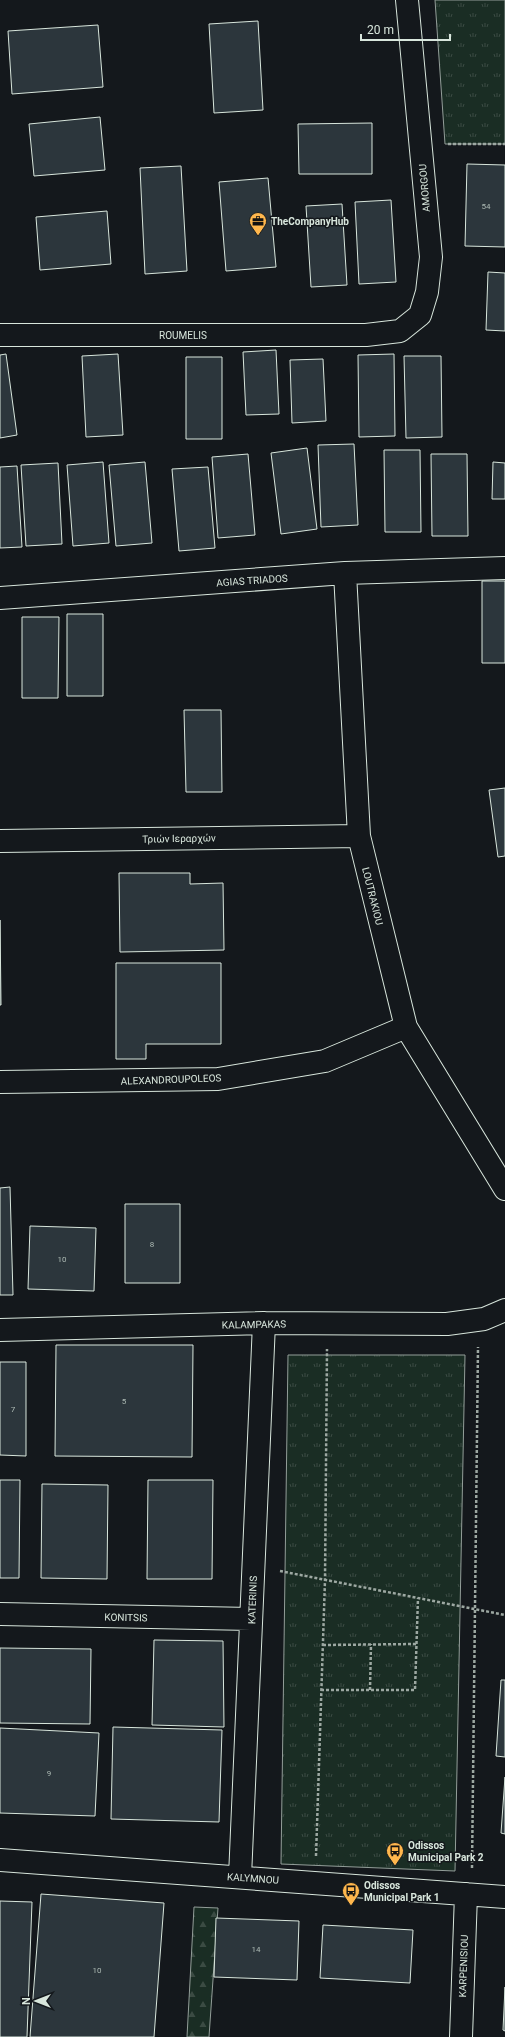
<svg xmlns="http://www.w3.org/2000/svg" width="505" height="2037" font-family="Roboto,sans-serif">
<defs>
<pattern id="forest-firs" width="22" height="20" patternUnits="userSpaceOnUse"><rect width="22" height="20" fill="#1a2d24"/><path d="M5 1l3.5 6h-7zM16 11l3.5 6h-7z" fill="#3b4b43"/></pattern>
<pattern id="park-tufts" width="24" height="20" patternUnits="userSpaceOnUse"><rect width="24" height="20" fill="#1a2d24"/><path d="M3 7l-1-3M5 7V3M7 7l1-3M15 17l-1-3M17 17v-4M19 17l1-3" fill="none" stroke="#3b4b43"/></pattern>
</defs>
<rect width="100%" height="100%" fill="#14181c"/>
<path fill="url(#forest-firs)" stroke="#939e99" d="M194,1907L218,1908L209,2037H187Z"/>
<path fill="url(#park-tufts)" stroke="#939e99" d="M435,0H505V144H445Z
M288,1355H465L455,1871L281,1864Z"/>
<path fill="#2c363c" stroke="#d8e6dc" d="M258,21L263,110L214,113L209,24Z
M98,25L103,87L12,94L8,31Z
M100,117L105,170L34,176L29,124Z
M372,123V174H299L298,124Z
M467,164L505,165V247L465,246Z
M181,166L187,271L145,274L140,168Z
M268,178L276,267L226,271L219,182Z
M391,200L396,282L359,284L355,202Z
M342,204L347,285L311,287L306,206Z
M107,211L111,264L40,270L36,217Z
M488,272L505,273V331L486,330Z
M276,350L279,414L246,415L243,352Z
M6,354L17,435L0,438V355Z
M118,354L123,435L86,437L82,356Z
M394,354L395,436L359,437L358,355Z
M404,356H441L442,437L406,438Z
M186,357H222V439H186Z
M323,359L326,421L292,423L290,360Z
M354,444L358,525L321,527L318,445Z
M307,448L317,529L281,534L271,453Z
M384,450H420L421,532H385Z
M248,454L255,535L218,538L212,457Z
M431,454H467L468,536H432Z
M103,462L109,543L73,546L67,465Z
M145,462L152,543L116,546L109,465Z
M493,462L505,463V499H492Z
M58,463L62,544L26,546L21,465Z
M17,466L22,547L0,548V467Z
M208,467L215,548L179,551L172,469Z
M482,581H505V663H482Z
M67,614H103V696H67Z
M22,617H59L58,698H22Z
M184,710H221L222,792H186Z
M505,788V856L498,857L489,790Z
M119,873H190V884L223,883L224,950L120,952Z
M0,920L1,1005H0Z
M116,963H221V1044H146V1059H116Z
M10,1187L13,1295H0V1188Z
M125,1204H180V1283H125Z
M30,1226L96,1228L94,1291L28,1289Z
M56,1345H193L192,1457L55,1456Z
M0,1362H26V1456L0,1455Z
M0,1480H20L19,1578H0Z
M148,1480H213L212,1579H147Z
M42,1484L108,1485L107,1579L41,1578Z
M154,1640L223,1641L224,1727L152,1725Z
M0,1648L91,1649L90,1724L0,1723Z
M501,1680H505V1757L496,1756Z
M113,1727L222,1730L219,1822L111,1819Z
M0,1728L99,1733L95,1816L0,1813Z
M505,1777V1834L501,1833Z
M41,1894L164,1903L154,2037H30Z
M0,1901L32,1902L27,2037H0Z
M216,1918L299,1921L297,1980L214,1977Z
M323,1925L413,1930L410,1983L320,1978Z
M505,1987V2031L503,2030Z"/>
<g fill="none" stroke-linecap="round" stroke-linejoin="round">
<defs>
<path id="minor" d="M0,335H366L400,331L420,315L427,292L431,257L407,0
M345,573L359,836L406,1027L505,1189
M0,598L345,573L505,568
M0,841L359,836
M0,1082L218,1079L325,1061L406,1027
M0,1330L264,1323L447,1324L484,1319L505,1310
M0,1614L251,1619
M0,1860L505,1897
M240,1877L264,1323
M461,2037L466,1894"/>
</defs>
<use href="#minor" stroke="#d8e6dc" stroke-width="24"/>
<path stroke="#9da8a2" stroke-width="2.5" stroke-dasharray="3 2" stroke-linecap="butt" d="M448,144H505
M280,1571L505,1615
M323,1645L417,1644
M321,1690H415L418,1598
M370,1690L371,1644
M316,1856L325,1580L327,1349
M472,1868L478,1347"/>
<use href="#minor" stroke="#14181c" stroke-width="22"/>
</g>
<defs>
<symbol id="office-pin" viewBox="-11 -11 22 30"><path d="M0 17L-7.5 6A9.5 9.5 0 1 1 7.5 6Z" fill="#ffb74d" stroke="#14181c"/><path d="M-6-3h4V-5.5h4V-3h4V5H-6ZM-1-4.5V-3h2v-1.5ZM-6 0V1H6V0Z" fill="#111"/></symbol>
<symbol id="bus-pin" viewBox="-11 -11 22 30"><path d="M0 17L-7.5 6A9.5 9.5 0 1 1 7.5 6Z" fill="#ffb74d" stroke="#14181c"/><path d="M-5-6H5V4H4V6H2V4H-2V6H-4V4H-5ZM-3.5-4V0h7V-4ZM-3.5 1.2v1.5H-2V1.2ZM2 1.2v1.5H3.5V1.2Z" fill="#111"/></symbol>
</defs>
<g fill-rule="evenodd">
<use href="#office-pin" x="248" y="211" width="20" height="27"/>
<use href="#bus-pin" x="385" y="1841" width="20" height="27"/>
<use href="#bus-pin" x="341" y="1881" width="20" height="27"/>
</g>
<g text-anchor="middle" stroke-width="3" stroke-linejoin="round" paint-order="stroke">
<g font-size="8" fill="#adbab4">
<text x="486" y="209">54</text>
<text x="152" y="1247">8</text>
<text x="62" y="1262">10</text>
<text x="124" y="1404">5</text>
<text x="13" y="1412">7</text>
<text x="49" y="1776">9</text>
<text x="256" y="1952">14</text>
<text x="97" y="1973">10</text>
</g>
<g font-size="10" fill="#d8e6dc" stroke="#14181c">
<text transform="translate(424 188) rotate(-95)" y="4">AMORGOU</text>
<text x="183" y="339">ROUMELIS</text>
<text transform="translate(252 580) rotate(-4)" y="4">AGIAS TRIADOS</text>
<text transform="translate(179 838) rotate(-1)" y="4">Τριών Ιεραρχών</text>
<text transform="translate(373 896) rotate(76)" y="4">LOUTRAKIOU</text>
<text transform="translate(171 1079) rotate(-2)" y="4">ALEXANDROUPOLEOS</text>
<text transform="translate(254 1324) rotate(-1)" y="4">KALAMPAKAS</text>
<text transform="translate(252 1600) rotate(-88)" y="4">KATERINIS</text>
<text transform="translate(126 1617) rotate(1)" y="4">KONITSIS</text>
<text transform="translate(253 1878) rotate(4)" y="4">KALYMNOU</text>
<text transform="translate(463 1966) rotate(-88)" y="4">KARPENISIOU</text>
</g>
<g font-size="10" font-weight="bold" fill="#d8e6dc" stroke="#14181c" text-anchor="start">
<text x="271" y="225">TheCompanyHub</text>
<text x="408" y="1849">Odissos<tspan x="408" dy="12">Municipal Park 2</tspan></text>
<text x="364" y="1889">Odissos<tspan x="364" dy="12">Municipal Park 1</tspan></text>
</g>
</g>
<g transform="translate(36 2001) rotate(270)" stroke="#14181c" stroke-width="3" paint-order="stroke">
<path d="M0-3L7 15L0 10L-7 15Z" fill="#d8e6dc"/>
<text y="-6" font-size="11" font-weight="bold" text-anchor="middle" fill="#d8e6dc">N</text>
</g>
<path d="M361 34v6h89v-6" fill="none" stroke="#d8e6dc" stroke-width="2"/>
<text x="367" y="34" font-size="12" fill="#d8e6dc" stroke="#14181c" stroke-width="3" paint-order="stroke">20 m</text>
</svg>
